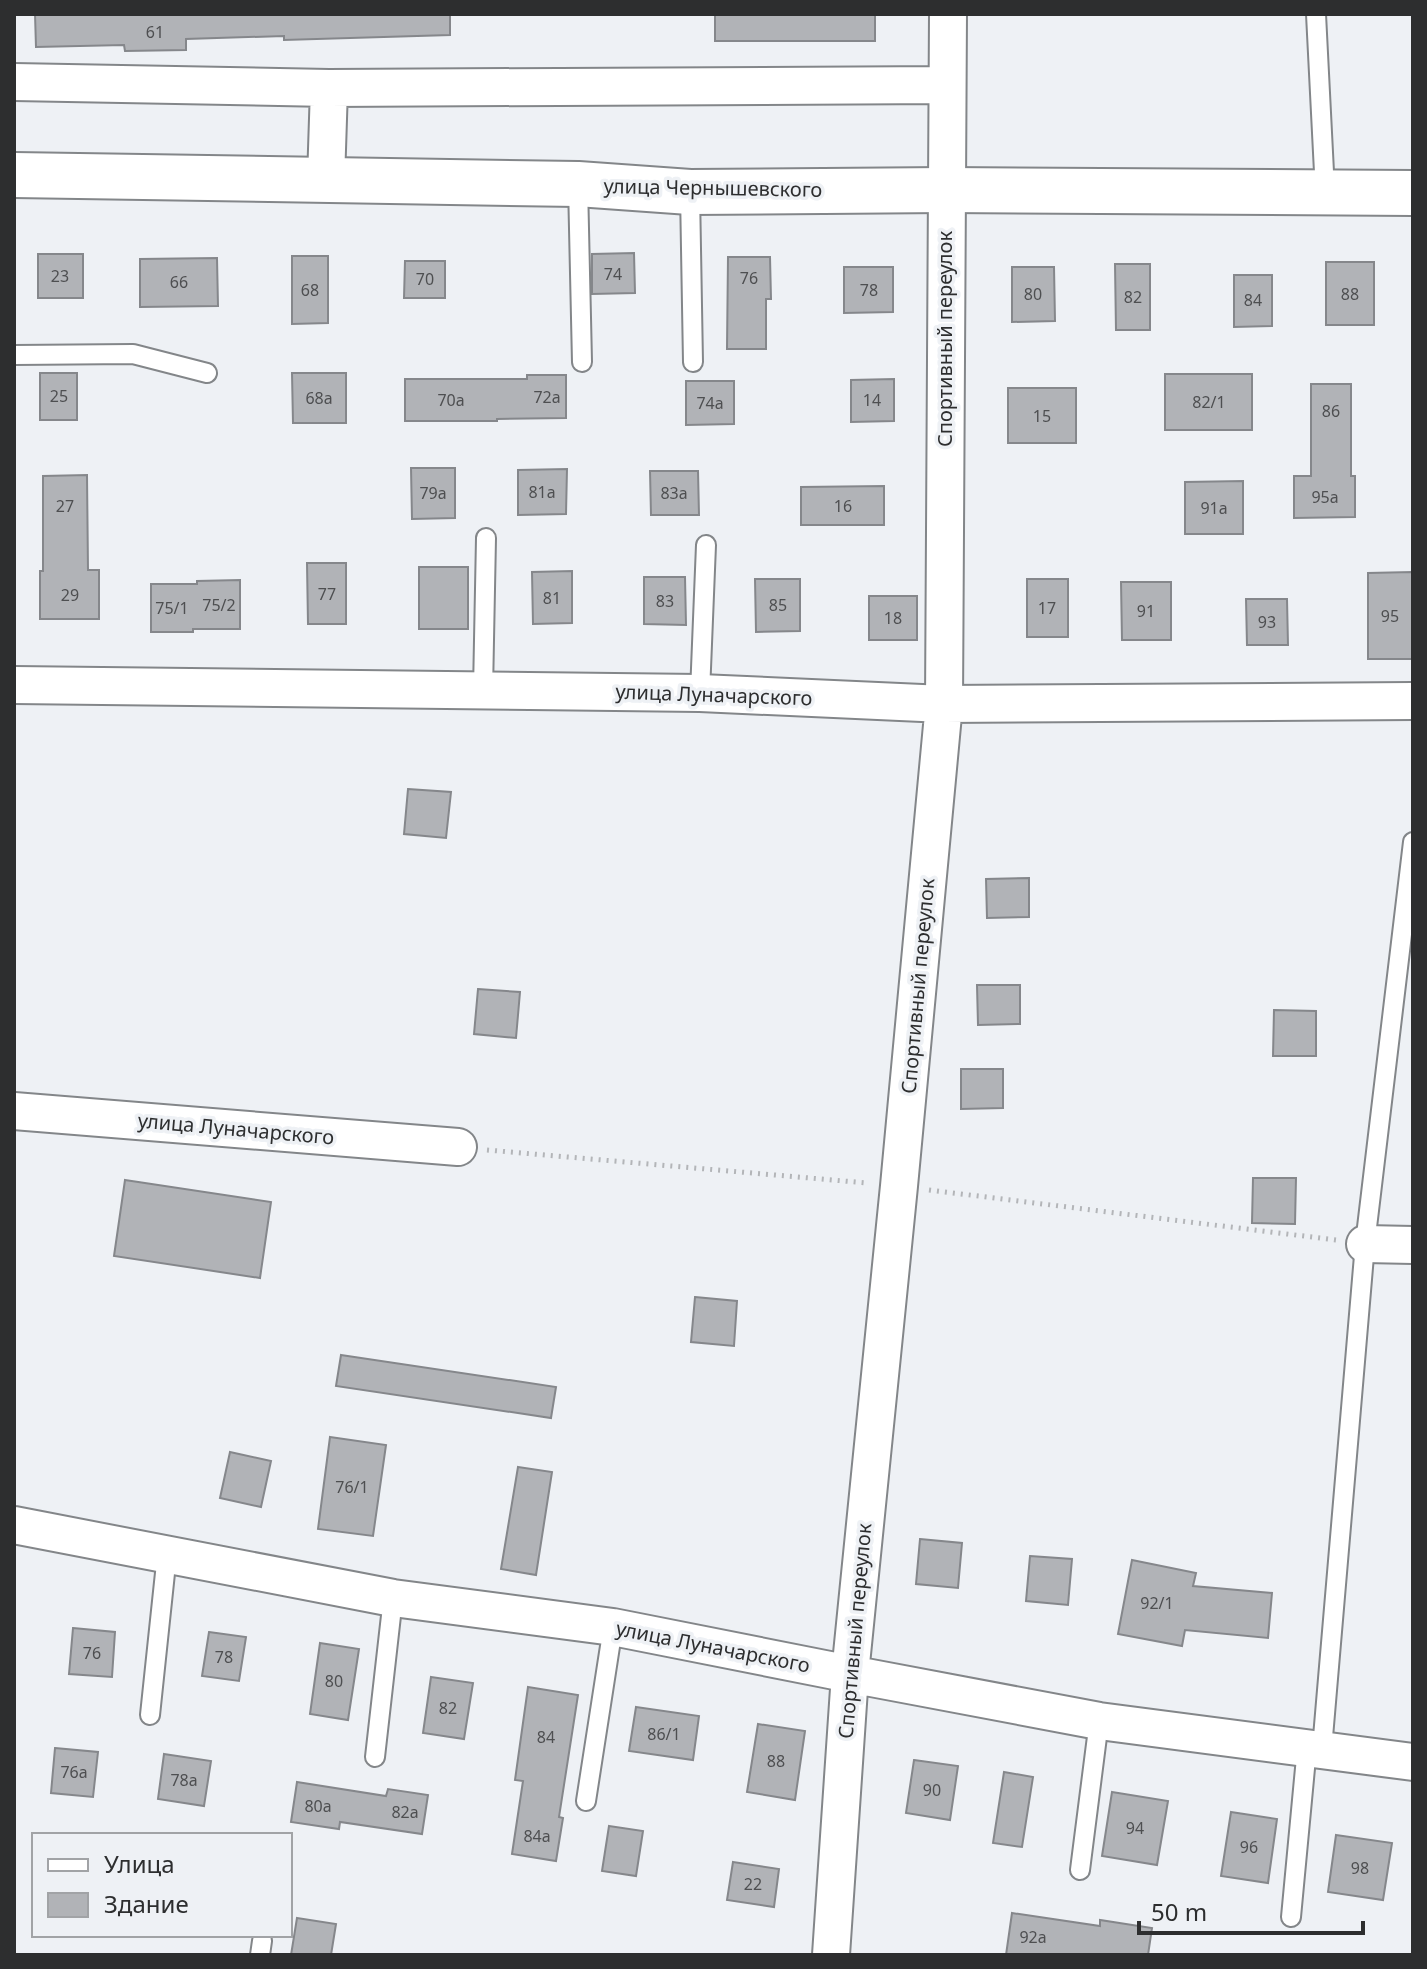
<svg xmlns="http://www.w3.org/2000/svg" width="1427" height="1969" font-family="'Noto Sans',sans-serif">
<rect width="100%" height="100%" fill="#eef1f5"/>
<path fill="#b1b3b7" stroke="#85878b" stroke-width="2" d="M35,14H450V35L284,40V36L186,39V50L125,51L124,45L36,47Z
M715,14H875V41H715Z
M634,253L635,293L592,294V254Z
M38,254H83V298H38Z
M292,256H328V323L292,324Z
M728,257H770L771,299H766V349H727Z
M217,258L218,306L140,307V259Z
M405,261H445V298H404Z
M1326,262H1374V325H1326Z
M1115,264H1150V330H1116Z
M844,267H893V312L844,313Z
M1012,267H1054L1055,321L1012,322Z
M1234,275H1272V326L1234,327Z
M40,373H77V420H40Z
M292,373H346V423H293Z
M1165,374H1252V430H1165Z
M527,375H566V418L497,419V421H405V379H527Z
M894,379V421L851,422V380Z
M686,381H734V424L686,425Z
M1311,384H1351V476H1355V517L1294,518V476H1311Z
M1008,388H1076V443H1008Z
M411,468H455V518L412,519Z
M567,469L566,514L518,515V470Z
M650,471H698L699,515H651Z
M87,475L88,570H99V619H40V571H43V476Z
M1243,481V534H1185V482Z
M884,486V525H801V487Z
M307,563H346V624H308Z
M419,567H468V629H419Z
M572,571V623L533,624L532,572Z
M1412,572V659H1368V573Z
M644,577H685L686,625L644,624Z
M755,579H800V631L756,632Z
M1027,579H1068V637H1027Z
M240,580V629H193V632H151V584H197V581Z
M1121,582H1171V640H1122Z
M869,596H917V640H869Z
M1246,599H1287L1288,645H1247Z
M408,789L451,792L446,838L404,834Z
M1029,878V917L987,918L986,879Z
M977,985H1020V1024L978,1025Z
M478,989L520,992L516,1038L474,1034Z
M1274,1010L1316,1011V1056H1273Z
M961,1069H1003V1108L961,1109Z
M1253,1178H1296L1295,1224L1252,1223Z
M125,1180L271,1202L260,1278L114,1256Z
M695,1297L737,1301L734,1346L691,1342Z
M341,1355L556,1387L551,1418L336,1386Z
M330,1437L386,1445L373,1536L318,1529Z
M230,1452L271,1461L261,1507L220,1498Z
M518,1467L552,1472L536,1575L501,1569Z
M920,1539L962,1543L958,1588L916,1584Z
M1030,1556L1072,1559L1068,1605L1026,1601Z
M1132,1560L1196,1573L1193,1586L1272,1593L1268,1638L1185,1630L1182,1646L1118,1634Z
M73,1628L115,1632L112,1677L69,1674Z
M209,1632L246,1637L239,1681L202,1676Z
M320,1643L359,1649L348,1720L310,1714Z
M431,1677L473,1683L464,1739L423,1733Z
M528,1687L578,1695L559,1817L563,1818L556,1861L512,1854L523,1781L515,1780Z
M636,1707L699,1716L693,1760L629,1751Z
M758,1724L805,1731L795,1800L747,1792Z
M55,1748L98,1752L93,1797L51,1793Z
M164,1754L211,1761L204,1806L158,1799Z
M914,1760L958,1766L950,1820L906,1813Z
M1004,1772L1033,1777L1022,1847L993,1843Z
M297,1782L386,1796L388,1789L428,1795L422,1834L340,1822L339,1829L291,1822Z
M1112,1792L1168,1801L1157,1865L1102,1856Z
M1231,1812L1277,1819L1268,1883L1221,1876Z
M609,1826L643,1831L636,1876L602,1871Z
M1336,1835L1392,1843L1383,1900L1328,1892Z
M733,1862L779,1869L774,1907L727,1900Z
M1012,1913L1100,1926V1920L1152,1928L1148,1955H1006Z
M297,1918L336,1924L331,1955H291Z"/>
<g fill="none" stroke-linecap="round" stroke-linejoin="round">
<defs>
<path id="lane" d="M1316,14L1325,192
M578,184L582,362
M690,192L693,362
M14,355L133,354L207,373
M483,691L486,538
M700,693L706,545
M150,1715L167,1554
M1322,1749L1365,1244L1413,842
M375,1757L393,1598
M586,1801L613,1627
M1080,1870L1099,1721
M1291,1917L1307,1747
M260,1955L262,1941"/>
<path id="street" d="M14,82L329,88L947,85
M326,180L329,88
M14,685L700,693L944,704L1413,701
M14,1111L458,1147
M1365,1244L1413,1245
M14,1525L393,1598L613,1627L850,1674L1099,1721L1413,1762
M831,1955L850,1674L899,1186L944,704L948,14"/>
<path id="secondary" d="M14,175L578,184L690,192L946,190L1413,193"/>
</defs>
<use href="#lane" stroke="#838689" stroke-width="22"/>
<use href="#street" stroke="#838689" stroke-width="40"/>
<use href="#secondary" stroke="#838689" stroke-width="48"/>
<path stroke="#b3b5b8" stroke-width="5" stroke-dasharray="2 6" stroke-linecap="butt" d="M487,1150L867,1183
M929,1190L1336,1240"/>
<use href="#lane" stroke="#fff" stroke-width="18"/>
<use href="#street" stroke="#fff" stroke-width="36"/>
<use href="#secondary" stroke="#fff" stroke-width="44"/>
</g>
<g text-anchor="middle" stroke-width="7" stroke-linejoin="round" paint-order="stroke">
<g font-size="16" fill="#4e4f51">
<text x="155" y="38">61</text>
<text x="613" y="280">74</text>
<text x="60" y="282">23</text>
<text x="749" y="284">76</text>
<text x="425" y="285">70</text>
<text x="179" y="288">66</text>
<text x="310" y="296">68</text>
<text x="869" y="296">78</text>
<text x="1033" y="300">80</text>
<text x="1350" y="300">88</text>
<text x="1133" y="303">82</text>
<text x="1253" y="306">84</text>
<text x="59" y="402">25</text>
<text x="547" y="403">72а</text>
<text x="319" y="404">68а</text>
<text x="451" y="406">70а</text>
<text x="872" y="406">14</text>
<text x="1209" y="408">82/1</text>
<text x="710" y="409">74а</text>
<text x="1331" y="417">86</text>
<text x="1042" y="422">15</text>
<text x="542" y="498">81а</text>
<text x="433" y="499">79а</text>
<text x="674" y="499">83а</text>
<text x="1325" y="503">95а</text>
<text x="65" y="512">27</text>
<text x="843" y="512">16</text>
<text x="1214" y="514">91а</text>
<text x="327" y="600">77</text>
<text x="70" y="601">29</text>
<text x="552" y="604">81</text>
<text x="665" y="607">83</text>
<text x="219" y="611">75/2</text>
<text x="778" y="611">85</text>
<text x="172" y="614">75/1</text>
<text x="1047" y="614">17</text>
<text x="1146" y="617">91</text>
<text x="1390" y="622">95</text>
<text x="893" y="624">18</text>
<text x="1267" y="628">93</text>
<text x="352" y="1493">76/1</text>
<text x="1157" y="1609">92/1</text>
<text x="92" y="1659">76</text>
<text x="224" y="1663">78</text>
<text x="334" y="1687">80</text>
<text x="448" y="1714">82</text>
<text x="664" y="1740">86/1</text>
<text x="546" y="1743">84</text>
<text x="776" y="1767">88</text>
<text x="74" y="1778">76а</text>
<text x="184" y="1786">78а</text>
<text x="932" y="1796">90</text>
<text x="318" y="1812">80а</text>
<text x="405" y="1818">82а</text>
<text x="1135" y="1834">94</text>
<text x="537" y="1842">84а</text>
<text x="1249" y="1853">96</text>
<text x="1360" y="1874">98</text>
<text x="753" y="1890">22</text>
<text x="1033" y="1943">92а</text>
</g>
<g font-size="20" fill="#2d2e2f" stroke="#eef1f5">
<text transform="translate(713 188) rotate(1)" y="7">улица Чернышевского</text>
<text transform="translate(945 339) rotate(-90)" y="7">Спортивный переулок</text>
<text transform="translate(714 695) rotate(2)" y="7">улица Луначарского</text>
<text transform="translate(918 986) rotate(-85)" y="7">Спортивный переулок</text>
<text transform="translate(236 1129) rotate(5)" y="7">улица Луначарского</text>
<text transform="translate(855 1631) rotate(-85)" y="7">Спортивный переулок</text>
<text transform="translate(713 1647) rotate(11)" y="7">улица Луначарского</text>
</g>
</g>
<rect width="1427" height="1969" fill="none" stroke="#2d2e2f" stroke-width="32"/>
<rect x="32" y="1833" width="260" height="104" fill="#eef1f5" stroke="#a1a3a6" stroke-width="2"/>
<rect x="48" y="1859" width="40" height="12" fill="#ffffff" stroke="#a1a3a6" stroke-width="2"/>
<text x="104" y="1873" font-size="24" fill="#2d2e2f">Улица</text>
<rect x="48" y="1893" width="40" height="24" fill="#b1b3b7" stroke="#a1a3a6" stroke-width="2"/>
<text x="104" y="1913" font-size="24" fill="#2d2e2f">Здание</text>
<path d="M1139 1921v12h224v-12" fill="none" stroke="#2d2e2f" stroke-width="4"/>
<text x="1151" y="1921" font-size="24" fill="#2d2e2f" stroke="#eef1f5" stroke-width="6" paint-order="stroke">50 m</text>
</svg>
